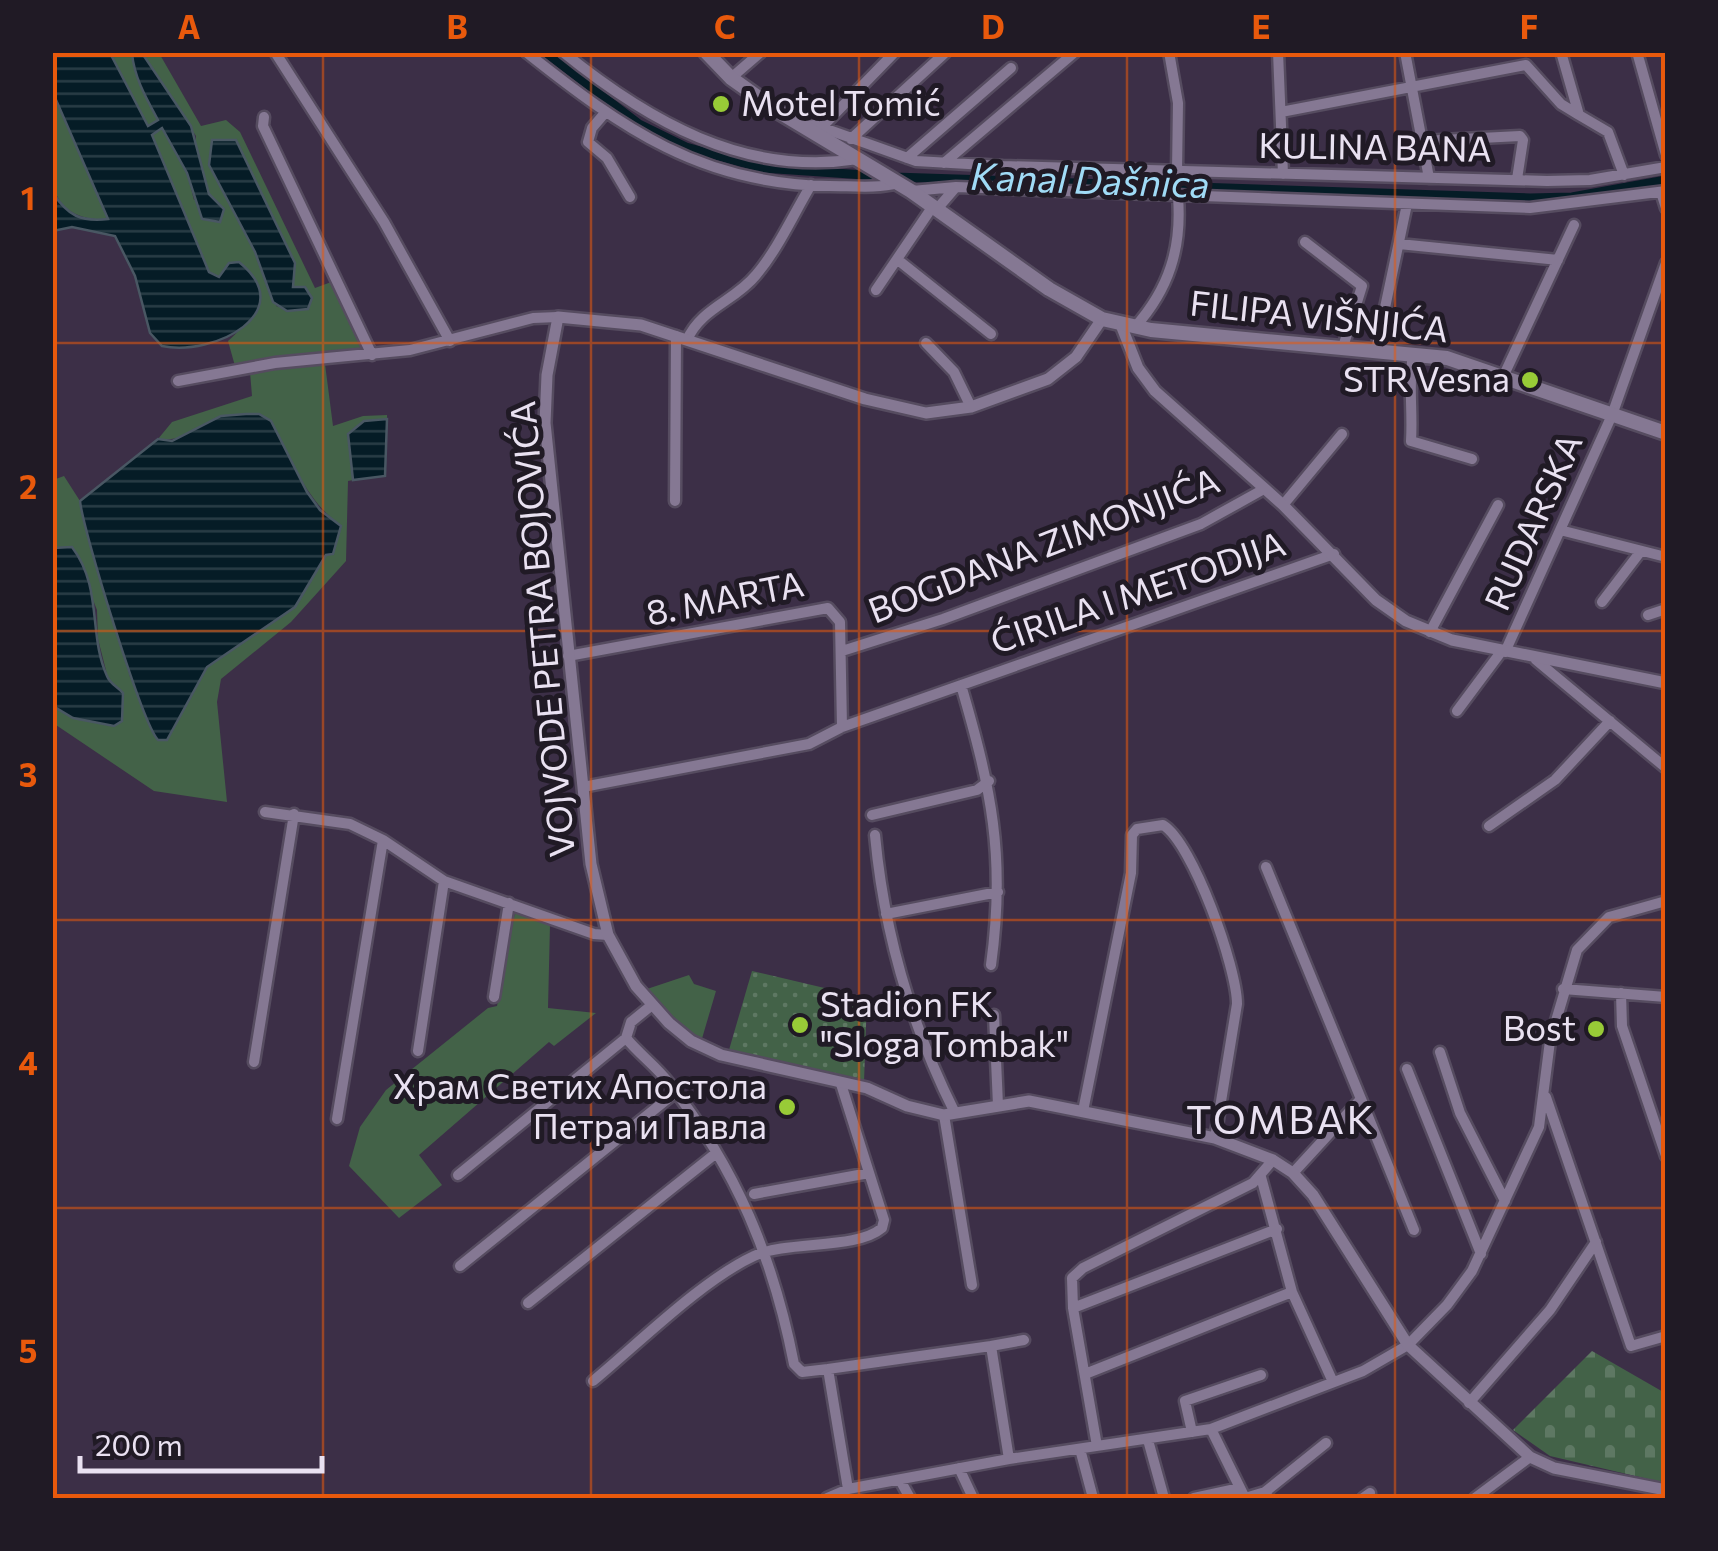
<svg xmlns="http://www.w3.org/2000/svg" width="1718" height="1551" font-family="Commissioner,sans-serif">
<defs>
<pattern id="cemetery-stones" width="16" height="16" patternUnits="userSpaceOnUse" patternTransform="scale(2.5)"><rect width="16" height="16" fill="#436248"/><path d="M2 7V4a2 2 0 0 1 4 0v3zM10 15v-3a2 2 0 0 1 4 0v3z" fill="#5e7863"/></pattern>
<pattern id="park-dots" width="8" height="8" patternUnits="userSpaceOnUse" patternTransform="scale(2.5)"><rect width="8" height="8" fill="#436248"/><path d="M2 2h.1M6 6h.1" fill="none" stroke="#5e7863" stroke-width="1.8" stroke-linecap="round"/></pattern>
<pattern id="water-rules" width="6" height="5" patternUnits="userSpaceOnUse" patternTransform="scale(2.5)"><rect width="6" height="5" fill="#051c26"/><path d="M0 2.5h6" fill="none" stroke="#293d46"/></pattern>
</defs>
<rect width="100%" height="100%" fill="#3c2f47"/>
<path fill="#436248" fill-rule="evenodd" d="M110,53H132L143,93L159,120L147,127Z
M142,53H159L201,126L226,120L240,132L315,288L334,281L367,351L235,366L228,341C255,316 274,290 238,262L219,277L209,272L152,135L162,128L187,173L194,200L209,194L196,154V136ZM236,140L295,263L293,287L277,307L255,252L209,165Z
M52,93L109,219C31,223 53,149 52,93Z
M325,364L333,426L363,416L387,415V419L364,421L348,434L353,480L348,481L346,561L291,622L221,679L217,702L227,802L154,791L53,723L52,706L73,718L106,725L117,686L109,682L98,639L97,610L72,547L53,548V480L64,476L80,501L130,677L141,701L173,729L172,723L207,667L295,607L341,526C305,499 292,460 271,421C212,404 197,444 158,439L172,422L252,396L250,372Z
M515,912L550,925L548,1008L596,1013L554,1046L549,1042L419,1155L442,1185L399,1218L349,1166L360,1127L386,1090L488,1008L497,1006Z
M689,975L694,984L716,991L701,1042L644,990Z"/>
<path fill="url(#cemetery-stones)" d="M1592,1351L1665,1393V1483L1550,1456L1513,1430Z"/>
<path fill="url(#park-dots)" d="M752,971L867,998L864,1082L729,1050Z"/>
<path fill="url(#water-rules)" stroke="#495763" stroke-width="2.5" d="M53,52L110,53L148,126L158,120C146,98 134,77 132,53H142L191,126L209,194L224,209L220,222L202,219L187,173L162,128L152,135L209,272L219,277L229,263L239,262C301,312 214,357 162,346L150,333L135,276L115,236L72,227L53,231V193C68,216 81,222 108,219L53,93Z
M212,140H236L295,263L293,287H305L312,298L308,309L287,311L273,302L255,252L209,165Z
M246,414H259L271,421L307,492L320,510L341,526L333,554L326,555L295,607L207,667L167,740H158C142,723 83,531 80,501L158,439L172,441L221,416Z
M387,419L385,476L353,480L348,434L364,421Z
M72,547C103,588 88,635 107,676C110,684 117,686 123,693L122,721L114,726L73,718L53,706V548Z"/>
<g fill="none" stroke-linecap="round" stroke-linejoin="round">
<path stroke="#051c26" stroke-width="9" d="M545,52L639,124L686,147L762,168L894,177L1530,198L1572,197L1666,180"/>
<defs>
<path id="minor" d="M275,52L384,222L450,341
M526,52C623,129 701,184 829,186C852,186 877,189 898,183
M563,52C647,120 744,177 858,159
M1169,52L1178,103L1177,171
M1278,52L1283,174
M1405,52L1429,178
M1561,52L1579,115L1608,132L1624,175
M1637,52L1666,155
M731,78L761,52
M1281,112L1526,65L1561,104L1579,115
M604,114L592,128L588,142L607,158L630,197
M264,117L263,126L372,355
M803,126L815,125L916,161L1003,166L1547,181L1590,180L1666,167
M822,127L895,52
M851,139L946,52
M1422,141L1520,136L1523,140L1517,179
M907,158L1011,68
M944,163L1075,52
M956,187L1530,208L1666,191
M912,191L956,187L937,209
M1661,192L1666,208
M1305,242L1362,286L1343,347
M1399,244L1558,260
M898,260L991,334
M876,290L933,206
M1135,327C1169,289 1182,248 1178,197
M687,340C701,308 735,301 756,275C778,249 793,215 811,185
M926,343L954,372L971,407
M1376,350L1407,204
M1413,354C1408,385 1413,410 1411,441L1472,459
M1503,377L1574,225
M178,381L275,363L410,350L533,318L558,317
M675,501L676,336
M1283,505L1342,434
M1560,530L1666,557
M1602,602L1641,551
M1648,615L1666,609
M1430,632L1498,505
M842,651L943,619L1201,524L1264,489
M1505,652L1612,415L1666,263
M568,656L828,608L840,622L842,727
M1536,660L1666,768
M961,685C991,788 1006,856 991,965
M1457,711L1501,652
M583,787L809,744L842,727L1334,554
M265,812L350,824L383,840L444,881L594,934L608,935
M872,815L977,790L989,781
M1489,826L1555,780L1610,721
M875,835C884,933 911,1025 955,1113
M1266,867L1361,1099L1293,1173
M886,914L998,892
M1563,989L1666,997
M1621,993L1622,1026L1666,1156
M494,997L509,903
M652,1005L631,1022L626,1038C639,1054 656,1066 669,1083C737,1170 773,1257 794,1364L802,1372L828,1369L848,1489
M994,1015L998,1105
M418,1051L444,881
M1440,1052L1460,1113L1505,1201
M254,1062L294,814
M1407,1069L1481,1254
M1546,1097L1631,1346L1666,1336
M1361,1099L1414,1230
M1083,1111L1131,873L1132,835L1137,829L1163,825C1193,843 1237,968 1237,1004L1215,1138
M944,1115L972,1285
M337,1119L383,840
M458,1175L626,1038
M754,1194L869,1173
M460,1266L676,1092
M1292,1292L1333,1382
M528,1303L715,1154
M1073,1308L1277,1229
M991,1346L1024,1340
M828,1369L991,1346L1009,1459
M1085,1374L1292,1292L1261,1177
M593,1381C638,1344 702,1280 754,1256C788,1240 856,1250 882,1228L884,1220L841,1084
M1469,1403L1550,1310L1596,1242
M1211,1429L1245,1498L1265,1492L1269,1498
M1192,1432L1185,1401L1261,1375
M1148,1440L1164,1498
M1097,1446L1073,1308L1072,1278L1083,1268L1253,1183L1273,1160
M1080,1449L1093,1498
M959,1468L973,1498
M900,1480L910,1498
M1265,1492L1326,1443
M827,1498L848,1489L1009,1459L1211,1429L1363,1371L1408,1345L1447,1305L1472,1271L1539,1127L1550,1041L1577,950L1609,917L1666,901
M1194,1498L1240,1488
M1363,1498L1370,1493
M1475,1498L1530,1457"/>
<path id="tertiary" d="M1102,319L1076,357L1048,379L971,407L926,413L865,399L641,325L558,317L547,375L545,423L591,864L608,935L636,986L669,1023L691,1041L721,1055L867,1088L907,1106L944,1115L1029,1101L1215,1138L1273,1160L1293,1173L1313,1195L1408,1345L1530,1457L1554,1468L1666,1490
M1121,325L1138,368L1155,391L1283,505L1376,600L1406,621L1452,640L1666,683"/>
<path id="secondary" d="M706,52L731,78L776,110L911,191L1049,289L1102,319L1151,330L1447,358L1666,433"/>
</defs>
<use href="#minor" stroke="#564c60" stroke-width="15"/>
<use href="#tertiary" stroke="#564c60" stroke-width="16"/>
<use href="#secondary" stroke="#564c60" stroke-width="19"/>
<use href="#minor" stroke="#857893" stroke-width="10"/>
<use href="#tertiary" stroke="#857893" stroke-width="11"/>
<use href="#secondary" stroke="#857893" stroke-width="14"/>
</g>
<path fill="none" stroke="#e8590c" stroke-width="2.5" stroke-opacity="0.55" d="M323,52V1498M591,52V1498M859,52V1498M1127,52V1498M1395,52V1498M52,343H1666M52,631H1666M52,920H1666M52,1208H1666"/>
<g fill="#98cb37" stroke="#201a25" stroke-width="4">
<circle cx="721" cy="104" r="10"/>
<circle cx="1530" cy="380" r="10"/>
<circle cx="800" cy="1025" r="10"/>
<circle cx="1596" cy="1029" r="10"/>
<circle cx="787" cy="1107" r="10"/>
</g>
<g text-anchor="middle" stroke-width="10" stroke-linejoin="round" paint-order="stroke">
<g font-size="35" fill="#e9e1f1" stroke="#201a25" text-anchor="end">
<text x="741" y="116" text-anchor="start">Motel Tomić</text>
<text x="1510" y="392">STR Vesna</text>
<text x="820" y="1017" text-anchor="start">Stadion FK<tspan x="820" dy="40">"Sloga Tombak"</tspan></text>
<text x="1576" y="1041">Bost</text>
<text x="767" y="1099">Храм Светих Апостола<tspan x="767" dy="40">Петра и Павла</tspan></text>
</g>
<g font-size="35" fill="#e9e1f1" stroke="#201a25">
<text transform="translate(1375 148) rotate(1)" y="12">KULINA BANA</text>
<text transform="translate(1319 317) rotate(6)" y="12">FILIPA VIŠNJIĆA</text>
<text transform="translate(1534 522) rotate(-66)" y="12">RUDARSKA</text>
<text transform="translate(1044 546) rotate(-21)" y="12">BOGDANA ZIMONJIĆA</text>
<text transform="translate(1138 593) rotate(-19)" y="12">ĆIRILA I METODIJA</text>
<text transform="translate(725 599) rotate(-11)" y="12">8. MARTA</text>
<text transform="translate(543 629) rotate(-95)" y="12">VOJVODE PETRA BOJOVIĆA</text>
</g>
<g font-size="38" font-style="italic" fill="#a0dbf6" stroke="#201a25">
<text transform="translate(1090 181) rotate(2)" y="13">Kanal Dašnica</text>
</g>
<g font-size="40" letter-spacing="2.5" fill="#e9e1f1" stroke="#201a25">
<text x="1281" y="1134">TOMBAK</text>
</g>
</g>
<rect width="1718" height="1551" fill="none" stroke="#201a25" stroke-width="110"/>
<path d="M80 1456v15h242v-15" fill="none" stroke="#e9e1f1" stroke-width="5"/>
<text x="95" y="1456" font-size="30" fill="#e9e1f1" stroke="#201a25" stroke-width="8" paint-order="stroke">200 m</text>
<rect x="55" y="55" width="1608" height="1441" fill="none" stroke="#e8590c" stroke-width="4"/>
<g font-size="32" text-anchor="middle" font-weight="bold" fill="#e8590c">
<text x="189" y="39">A</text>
<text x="457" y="39">B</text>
<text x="725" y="39">C</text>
<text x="993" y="39">D</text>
<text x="1261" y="39">E</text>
<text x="1529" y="39">F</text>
<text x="28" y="210">1</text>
<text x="28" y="499">2</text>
<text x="28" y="787">3</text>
<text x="28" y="1075">4</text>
<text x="28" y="1363">5</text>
</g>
</svg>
